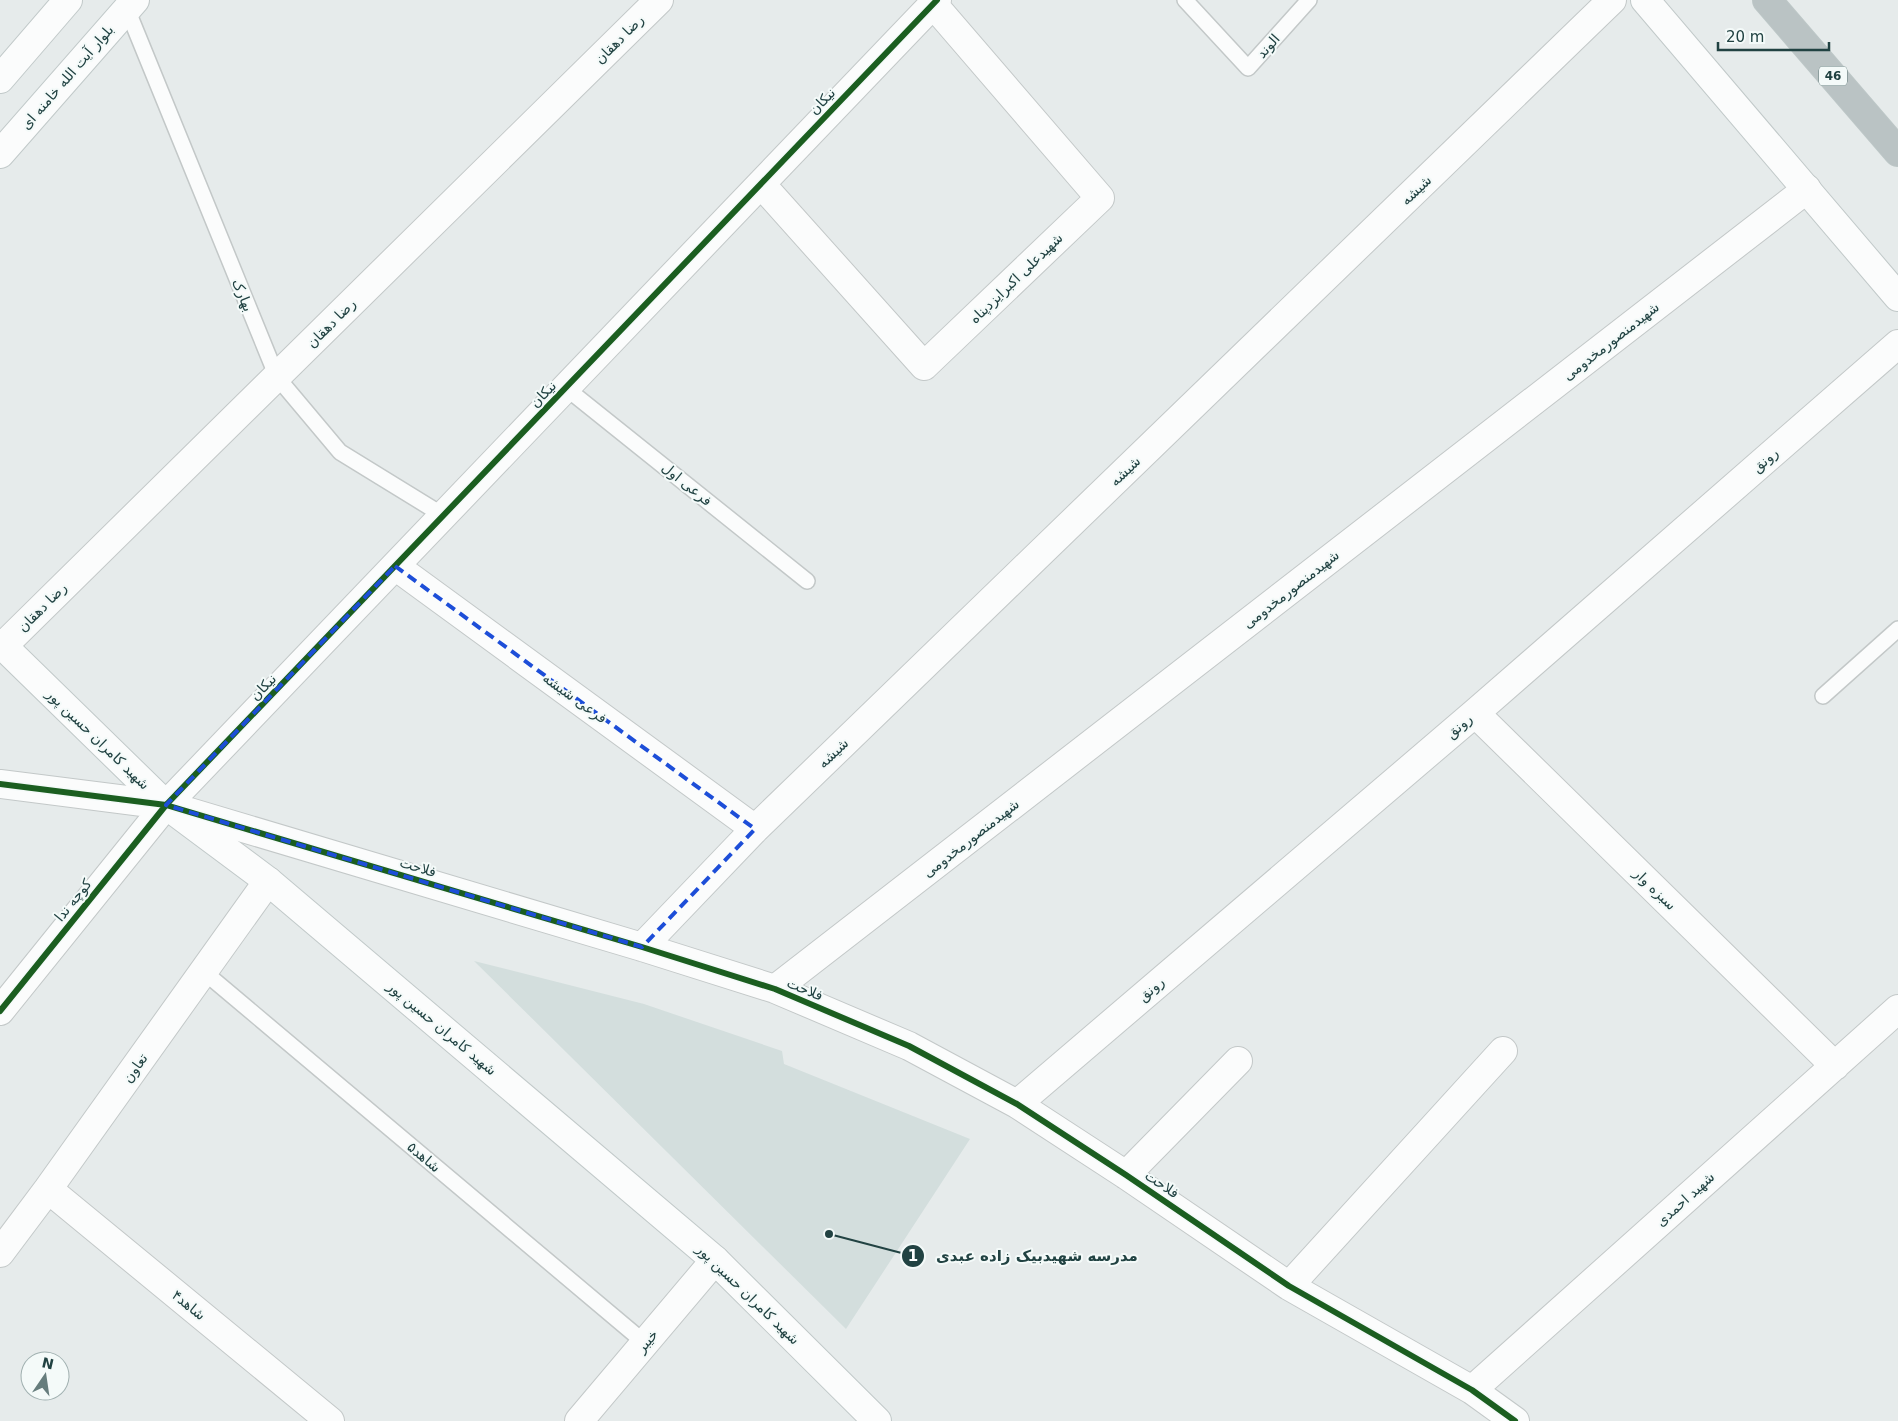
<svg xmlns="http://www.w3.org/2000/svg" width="1898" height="1421" font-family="'DejaVu Sans',Vazirmatn,sans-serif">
<rect width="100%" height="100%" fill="#e6ebeb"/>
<path fill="#d3dedd" d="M474,961L644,1004L782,1051L784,1064L970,1139L846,1329Z"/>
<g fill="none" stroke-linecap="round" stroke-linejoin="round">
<defs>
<path id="lane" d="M1185,0L1248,68L1309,0
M127,9L277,377L340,452L444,516
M566,388L807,581
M1823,696L1898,629
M203,971L645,1343"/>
<path id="street" d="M761,184L924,366L1100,198L933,4
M395,566L755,829
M3,646L659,0
M1475,713L1835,1066
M0,784L166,805L642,947L775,989L909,1046L1017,1104L1126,1175L1289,1286L1472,1390L1515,1421
M642,947L755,829L1612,0
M775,989L1807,189
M0,1011L166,805L937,0
M1017,1104L1475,713L1898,344
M1126,1175L1238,1061
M48,1189L330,1421
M0,1253L48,1189L268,881
M1289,1286L1503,1051
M1472,1390L1898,1009
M579,1421L715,1260"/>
<path id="secondary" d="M1645,0L1898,297
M0,79L68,0
M0,154L135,0
M0,643L166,805L268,881L715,1260L877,1421"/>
<path id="highway" d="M1767,0L1898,152"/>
</defs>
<use href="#lane" stroke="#c3c8c8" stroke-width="18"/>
<use href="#street" stroke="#c3c8c8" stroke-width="30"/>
<use href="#secondary" stroke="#c1c9c9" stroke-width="30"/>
<use href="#highway" stroke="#bdc7c7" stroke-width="30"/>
<use href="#lane" stroke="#fbfcfc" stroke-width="15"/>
<use href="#street" stroke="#fbfcfc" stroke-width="28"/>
<use href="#secondary" stroke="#fbfcfc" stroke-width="28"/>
<use href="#highway" stroke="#bac3c4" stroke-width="28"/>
<defs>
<path id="cycleway" d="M0,784L166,805L642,947L775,989L909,1046L1017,1104L1126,1175L1289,1286L1472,1390L1515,1421
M0,1011L166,805L937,0"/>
</defs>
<use href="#cycleway" stroke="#f4faf9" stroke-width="9"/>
<use href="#cycleway" stroke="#1b5e20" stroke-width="6"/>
</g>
<path fill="none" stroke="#1d4ed8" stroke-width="4" stroke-dasharray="10 6" stroke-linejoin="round" d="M395,566L755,829L642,947L166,805Z"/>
<g text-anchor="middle" stroke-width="4" stroke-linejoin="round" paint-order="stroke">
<rect fill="#f4faf9" stroke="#607979" stroke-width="1" x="1819" y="66.5" width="28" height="19" rx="4"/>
<g font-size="12" font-weight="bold" fill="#214242">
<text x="1833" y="80">46</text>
</g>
<g font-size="14" fill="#214242" stroke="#f4faf9">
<text transform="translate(619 39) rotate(-45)" y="5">رضا دهقان</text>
<text transform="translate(1268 46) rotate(-48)" y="5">الوند</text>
<text transform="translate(67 77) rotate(-49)" y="5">بلوار آیت الله خامنه ای</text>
<text transform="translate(822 101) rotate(-46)" y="5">نیکان</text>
<text transform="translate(1416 190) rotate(-44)" y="5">شیشه</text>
<text transform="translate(1016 278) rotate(-44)" y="5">شهیدعلی اکبرایزدپناه</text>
<text transform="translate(243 295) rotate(68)" y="5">بهارک</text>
<text transform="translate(331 323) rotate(-45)" y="5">رضا دهقان</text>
<text transform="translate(1611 341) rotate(-38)" y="5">شهیدمنصورمخدومی</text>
<text transform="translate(543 394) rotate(-46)" y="5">نیکان</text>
<text transform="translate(1765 460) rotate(-41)" y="5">رونق</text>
<text transform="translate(1125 471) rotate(-44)" y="5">شیشه</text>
<text transform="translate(687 484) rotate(39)" y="5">فرعی اول</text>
<text transform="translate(1291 589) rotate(-38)" y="5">شهیدمنصورمخدومی</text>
<text transform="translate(42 607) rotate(-45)" y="5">رضا دهقان</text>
<text transform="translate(263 687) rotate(-46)" y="5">نیکان</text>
<text transform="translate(575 698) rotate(36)" y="5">فرعی شیشه</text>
<text transform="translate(1459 726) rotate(-41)" y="5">رونق</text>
<text transform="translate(98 739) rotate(44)" y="5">شهید کامران حسین پور</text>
<text transform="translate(833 753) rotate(-44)" y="5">شیشه</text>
<text transform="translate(971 838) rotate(-38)" y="5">شهیدمنصورمخدومی</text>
<text transform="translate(418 867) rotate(17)" y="5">فلاحت</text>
<text transform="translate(1655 889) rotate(44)" y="5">سبزه وار</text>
<text transform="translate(73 900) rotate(-51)" y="5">کوچه ندا</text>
<text transform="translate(805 989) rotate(23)" y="5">فلاحت</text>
<text transform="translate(1151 989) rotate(-41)" y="5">رونق</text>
<text transform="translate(442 1028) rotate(40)" y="5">شهید کامران حسین پور</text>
<text transform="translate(135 1068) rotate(-55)" y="5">تعاون</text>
<text transform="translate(424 1157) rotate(40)" y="5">شاهد۵</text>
<text transform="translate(1162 1184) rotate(34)" y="5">فلاحت</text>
<text transform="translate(1685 1199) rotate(-42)" y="5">شهید احمدی</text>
<text transform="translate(748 1294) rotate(44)" y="5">شهید کامران حسین پور</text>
<text transform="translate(189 1305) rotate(39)" y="5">شاهد۴</text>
<text transform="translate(647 1341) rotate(-50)" y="5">خیبر</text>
</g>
</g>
<path fill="none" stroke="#214242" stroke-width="2" d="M829 1234L913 1256"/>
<g fill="#214242" stroke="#f4faf9" stroke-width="2">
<circle cx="829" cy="1234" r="5"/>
<circle cx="913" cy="1256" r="12"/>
</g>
<g font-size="15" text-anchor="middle" font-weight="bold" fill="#fff">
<text x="913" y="1261">1</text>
</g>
<g font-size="15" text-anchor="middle" font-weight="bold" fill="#214242" stroke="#f4faf9" stroke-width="4" stroke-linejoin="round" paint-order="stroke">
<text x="1037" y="1261">مدرسه شهیدبیک زاده عبدی</text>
</g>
<g transform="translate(45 1376) rotate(13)"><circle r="24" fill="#f4faf9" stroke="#a0b0b0"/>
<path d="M0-4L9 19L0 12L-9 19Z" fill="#667d7d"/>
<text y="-8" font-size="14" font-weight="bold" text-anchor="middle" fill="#214242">N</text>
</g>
<path d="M1718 42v8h111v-8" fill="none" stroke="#214242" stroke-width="2.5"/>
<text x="1726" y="42" font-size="15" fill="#214242" stroke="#f4faf9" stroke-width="4" paint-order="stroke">20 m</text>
</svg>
